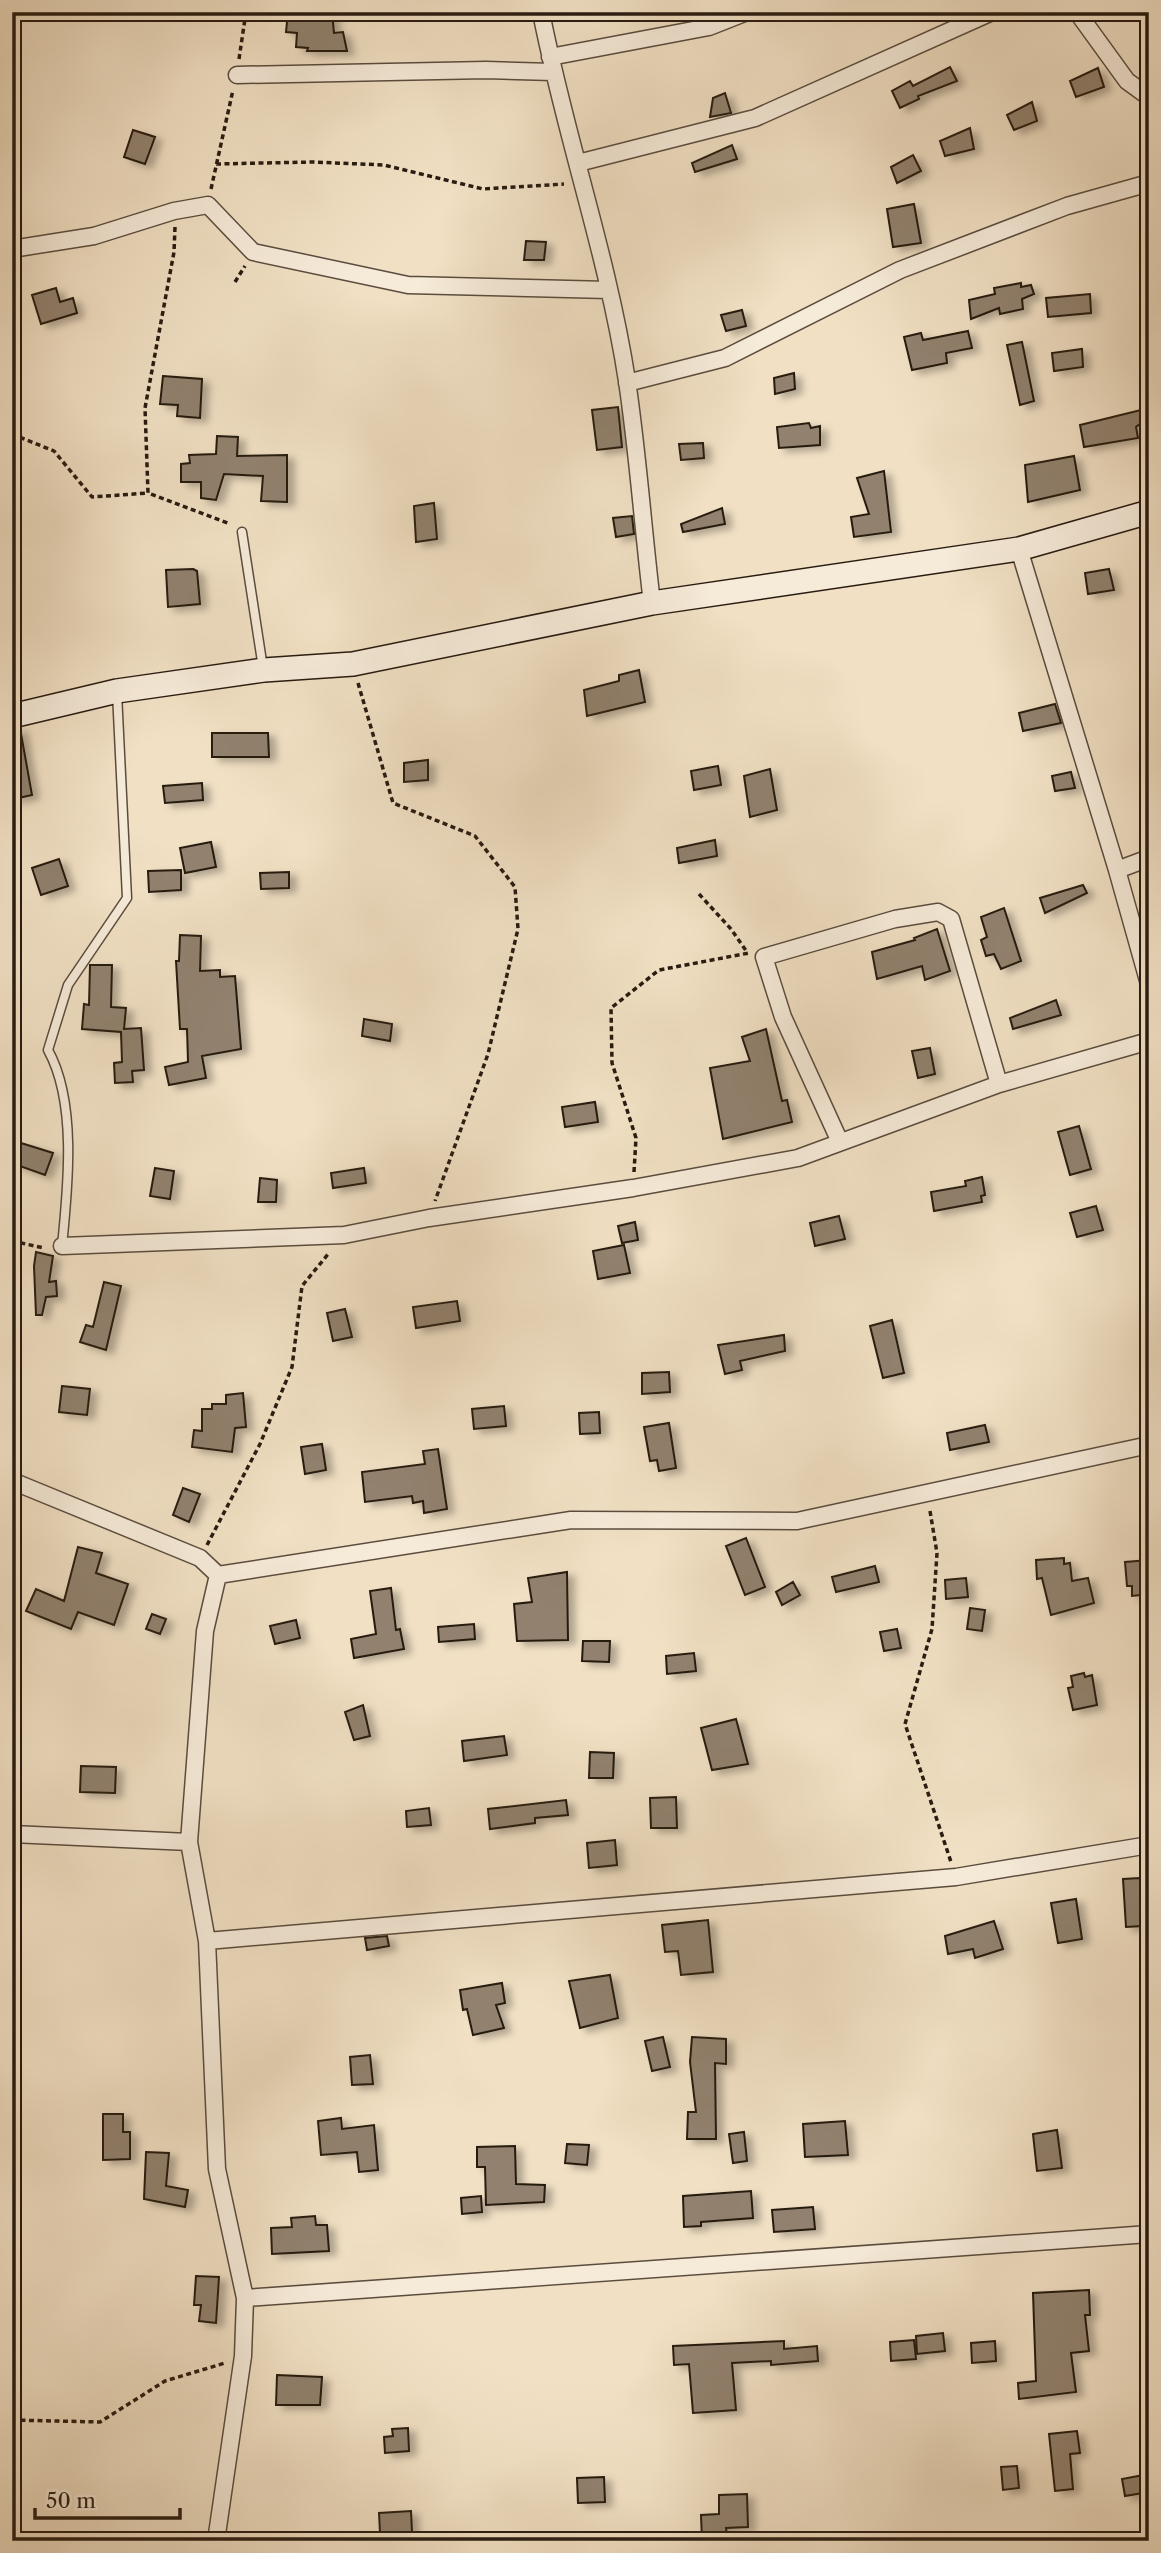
<svg xmlns="http://www.w3.org/2000/svg" width="1161" height="2553" font-family="'Libre Caslon Text',serif">
<defs>
<filter id="shadow"><feDropShadow dx="7" dy="4" stdDeviation="3.5" flood-color="#0004"/></filter>
</defs>
<rect width="100%" height="100%" fill="#f1e0c4"/>
<filter id="stains"><feTurbulence type="fractalNoise" baseFrequency=".00286" numOctaves="4"/><feColorMatrix values="0 0 0 0 .2 0 0 0 0 .09 0 0 0 0 .02 0 0 0 .5 -.17"/></filter>
<radialGradient id="worn" r=".72"><stop offset=".6" stop-color="#630" stop-opacity="0"/><stop offset="1" stop-color="#630" stop-opacity=".3"/></radialGradient>
<path fill="#91816e" stroke="#281b11" stroke-width="2" filter="url(#shadow)" d="M288,12H332L334,33L343,32L347,51H307L308,48L296,47L297,33L286,32Z
M950,67L957,81L918,96L919,99L900,108L892,91L910,81L913,86Z
M1098,68L1104,87L1076,97L1070,81Z
M725,93L731,113L710,117L713,98Z
M1032,102L1037,121L1014,130L1007,115Z
M970,128L974,149L945,156L940,141Z
M133,130L155,137L145,164L124,157Z
M732,145L737,159L695,172L692,163Z
M913,155L921,171L897,183L891,167Z
M914,204L921,243L893,247L887,209Z
M526,241L546,242L544,260H524Z
M1021,283V287L1031,285L1034,294L1022,299L1023,309L1000,314L999,308L971,319L969,300L995,294L994,288Z
M56,288L60,302L73,298L77,313L41,324L32,295Z
M1090,294L1091,313L1048,317L1046,298Z
M742,310L746,326L726,331L721,315Z
M968,331L972,348L946,353L947,363L912,370L904,337L921,333L923,340Z
M1022,342L1034,401L1020,405L1007,345Z
M1082,349L1083,367L1054,371L1052,353Z
M794,373L795,389L775,394L774,378Z
M163,376L202,379L200,418L177,416L178,405L160,404Z
M618,407L622,447L597,450L592,410Z
M1149,408V417L1136,427L1138,438L1084,447L1080,425Z
M809,423L811,428L820,426V445L779,448L777,427Z
M217,436L238,437L237,456L287,455V502L261,501L263,476L224,474L216,500L201,498V482H181V464L190,463L189,455L216,454Z
M703,443L704,458L681,460L679,444Z
M1074,456L1080,490L1028,502L1025,465Z
M884,471L891,532L854,537L851,517L869,514L857,478Z
M434,503L437,539L416,542L414,506Z
M722,508L725,524L683,532L681,524Z
M632,516L634,534L616,537L613,518Z
M193,569L197,571L200,604L168,607L166,570Z
M1109,569L1114,590L1088,594L1085,573Z
M639,670L645,702L587,716L584,690L619,681V675Z
M1055,704L1061,723L1023,731L1019,713Z
M20,728L32,795L14,799L12,730Z
M212,733H268L269,757H212Z
M428,760V780L404,782V763Z
M718,766L721,785L694,790L691,771Z
M770,769L777,810L750,817L744,776Z
M1071,772L1075,788L1055,791L1052,776Z
M202,783L203,800L165,803L163,786Z
M715,840L717,856L679,863L677,848Z
M211,842L216,867L185,873L180,848Z
M59,859L68,886L41,895L32,868Z
M181,870V890L149,892L148,871Z
M289,872V888L261,889L260,873Z
M1083,885L1087,893L1045,913L1040,898Z
M1004,908L1021,961L1001,969L994,954L986,956L981,940L987,937L981,917Z
M937,929L950,971L925,980L922,966L877,979L872,952L915,940L914,938Z
M180,935L201,936L200,971L220,970V977L235,976L241,1049L202,1056L206,1078L169,1085L165,1067L188,1062L187,1029H180L176,961H179Z
M90,965H112L111,1007L126,1008L124,1029L141,1028L144,1070L132,1071L133,1082L115,1083L114,1063L122,1062L121,1032L82,1029L84,1004L89,1005Z
M1056,1000L1061,1015L1013,1029L1010,1018Z
M364,1019L392,1024L390,1041L362,1036Z
M766,1029L782,1101L787,1100L792,1122L723,1139L710,1068L750,1061L742,1037Z
M930,1048L935,1074L918,1078L912,1051Z
M595,1102L598,1122L565,1127L562,1107Z
M1079,1126L1091,1169L1070,1175L1058,1132Z
M21,1143L53,1153L45,1175L14,1164Z
M155,1168L174,1171L170,1199L150,1196Z
M364,1168L366,1183L333,1188L331,1173Z
M982,1177L985,1195L981,1196L982,1202L934,1211L931,1192L966,1186L965,1181Z
M260,1178L277,1180L276,1202H258Z
M1096,1206L1103,1230L1077,1237L1070,1213Z
M839,1216L845,1239L815,1246L810,1223Z
M635,1222L638,1240L622,1243L618,1226Z
M624,1245L630,1273L598,1279L593,1251Z
M36,1252L53,1256L49,1282L56,1281L57,1296L46,1297L42,1315H36L34,1266Z
M104,1282L121,1286L106,1350L80,1342L86,1325L93,1327Z
M457,1301L460,1321L416,1328L413,1307Z
M345,1309L352,1337L333,1341L327,1313Z
M892,1320L904,1373L883,1378L870,1326Z
M784,1335L785,1351L740,1361L742,1370L725,1374L718,1345Z
M669,1372L670,1392L642,1394V1373Z
M62,1386L90,1389L87,1415L59,1412Z
M243,1393L246,1427L235,1428L232,1452L192,1447L194,1430L202,1431V1409H212V1404H226V1395Z
M504,1406L506,1426L474,1429L472,1409Z
M599,1412L600,1433L580,1434L579,1413Z
M669,1423L676,1468L659,1471L657,1460L650,1461L644,1427Z
M985,1425L989,1442L950,1450L947,1433Z
M322,1444L326,1470L305,1474L301,1447Z
M438,1449L447,1509L424,1513L423,1501L413,1503L412,1496L365,1502L362,1472L425,1464L423,1451Z
M183,1488L200,1494L189,1522L173,1515Z
M746,1538L765,1587L745,1595L726,1546Z
M78,1547L102,1553L96,1573L128,1584L114,1625L78,1612L71,1629L26,1611L36,1589L64,1601Z
M1064,1558V1564L1070,1563L1072,1581L1088,1578L1094,1603L1051,1615L1042,1578L1037,1579L1036,1560Z
M1149,1560V1594L1132,1596V1586H1127L1125,1562Z
M875,1566L879,1582L836,1592L832,1577Z
M567,1572L568,1640L517,1641L514,1604L532,1602L528,1578Z
M966,1578L968,1597L946,1599L945,1580Z
M793,1582L800,1595L782,1605L776,1592Z
M391,1588L396,1630L400,1629L404,1649L354,1658L351,1639L376,1634L370,1591Z
M970,1608L985,1610L982,1631L967,1629Z
M152,1614L166,1619L160,1634L146,1629Z
M296,1620L300,1638L275,1644L270,1626Z
M474,1624L475,1639L439,1642L438,1627Z
M897,1629L901,1648L884,1651L880,1632Z
M583,1641H610L609,1662L582,1661Z
M694,1653L696,1671L667,1674L666,1656Z
M1084,1673L1085,1677L1092,1675L1097,1705L1073,1710L1068,1688L1073,1687L1071,1676Z
M363,1705L370,1736L354,1740L345,1712Z
M736,1719L748,1764L712,1770L701,1728Z
M504,1736L507,1755L464,1761L462,1741Z
M590,1752L614,1753L613,1778H589Z
M81,1766L116,1767L115,1793L80,1792Z
M676,1797L677,1828H651L650,1798Z
M566,1800L568,1815L535,1818V1823L490,1829L488,1809Z
M429,1808L431,1825L407,1827L406,1811Z
M615,1840L617,1865L589,1868L587,1843Z
M1140,1878L1142,1926L1126,1927L1123,1879Z
M1076,1899L1082,1939L1058,1943L1051,1903Z
M708,1920L713,1972L681,1975L678,1951L665,1952L662,1925Z
M994,1921L1003,1949L975,1958L973,1949L948,1954L945,1936Z
M387,1936L389,1946L367,1950L365,1938Z
M610,1975L618,2018L580,2028L569,1981Z
M502,1983L505,2003L496,2005L504,2028L473,2035L467,2009L463,2010L460,1990Z
M663,2037L670,2067L652,2071L645,2041Z
M692,2037L726,2039V2064L715,2063L716,2139H687L688,2112H696L690,2062Z
M370,2055L373,2084L352,2085L350,2057Z
M103,2114H123V2132H130V2159L103,2160Z
M341,2118L342,2129L374,2125L378,2170L359,2172L357,2152L321,2155L318,2121Z
M845,2121L848,2155L805,2157L803,2124Z
M1057,2130L1062,2168L1037,2171L1033,2134Z
M744,2132L747,2161L733,2163L729,2134Z
M567,2144L589,2145L587,2165L565,2163Z
M515,2146L516,2184L545,2185L544,2202L486,2205L485,2167H477V2147Z
M146,2152L169,2153L166,2186L188,2190L185,2207L144,2199Z
M751,2191L753,2218L701,2222V2226L684,2227L683,2196Z
M481,2196L482,2212L462,2214L461,2198Z
M813,2207L815,2229L774,2232L772,2210Z
M315,2216L316,2225H327L329,2251L272,2254L271,2228L292,2227L291,2218Z
M196,2276L219,2277L216,2323L199,2321L201,2305H194Z
M1089,2290L1090,2315H1085L1089,2351L1071,2353L1076,2392L1019,2399L1018,2383L1036,2381L1033,2293Z
M943,2333L945,2351L917,2354L916,2336Z
M914,2340L916,2359L891,2361L890,2342Z
M784,2341V2349L817,2346L818,2361L771,2365V2361L732,2363L736,2410L693,2413L689,2364L674,2365L673,2346Z
M995,2341L996,2361L972,2363L971,2343Z
M277,2375L322,2377L320,2405H276Z
M408,2428L409,2451L385,2453L384,2437L393,2436L392,2429Z
M1077,2431L1080,2453L1070,2454L1073,2489L1055,2491L1049,2434Z
M1017,2466L1019,2488L1003,2490L1001,2467Z
M1149,2474V2492L1125,2496L1122,2479Z
M604,2477L605,2502L578,2503L577,2478Z
M747,2494L748,2527L726,2528L728,2541H702L701,2515L719,2514V2495Z
M411,2511L412,2532L380,2533L379,2513Z"/>
<g fill="none" stroke-linecap="round" stroke-linejoin="round">
<defs>
<path id="lane" d="M242,532L263,668
M62,1246C68,1187 77,1102 48,1050L68,985L127,898L117,693"/>
<path id="street" d="M541,12C565,136 608,256 627,381C638,454 643,529 652,603
M1077,12L1127,81L1149,97
M550,57L709,27L747,12
M237,75L486,70L553,72
M578,163L755,118L992,12
M12,249L94,236L174,211L208,205L253,252L408,285L608,290
M627,383L725,358L900,270L1067,206L1149,183
M1019,549L1117,870
M1149,858L1117,870L1149,984
M840,1142L783,1017L764,957L895,919L938,912L951,919L999,1084
M62,1246L344,1235L429,1218L633,1188L798,1158L999,1084L1149,1041
M12,1481L200,1558L218,1575L571,1520L797,1521L1149,1445
M12,1834L189,1842L207,1941L217,2169L245,2298L243,2356L216,2541
M189,1842L205,1631L218,1575
M207,1941L956,1877L1149,1845
M245,2298L1149,2234"/>
<path id="secondary" d="M12,716L117,691L264,670L353,664L652,603L1019,549L1149,512"/>
</defs>
<use href="#lane" stroke="#5a4c3e" stroke-width="11"/>
<use href="#street" stroke="#5a4c3e" stroke-width="19"/>
<use href="#secondary" stroke="#281b11" stroke-width="26"/>
<path stroke="#281b11" stroke-width="3.5" stroke-dasharray="5 3.5" stroke-linecap="butt" d="M239,59L246,12
M216,164L313,162L384,165L483,189L564,184
M211,189L233,90
M175,227L174,252L145,408L148,493L230,524
M235,282L245,266
M12,434L54,451L92,497L148,493
M358,683L393,803L475,836L515,887L518,929L488,1054L435,1201
M699,894L731,929L747,952
M634,1172L636,1138L612,1063L611,1008L659,970L749,953
M12,1241L44,1248
M930,1511L937,1553L932,1629L905,1724L951,1862
M207,1545L260,1444L292,1367L302,1286L329,1253
M12,2420L100,2422L165,2381L225,2363"/>
<use href="#lane" stroke="#f6ebd9" stroke-width="8"/>
<use href="#street" stroke="#f6ebd9" stroke-width="16"/>
<use href="#secondary" stroke="#f6ebd9" stroke-width="23"/>
</g>
<rect width="1161" height="2553" fill="none" stroke="#f1e0c4" stroke-width="42"/>
<rect x="14" y="14" width="1133" height="2525" fill="none" stroke="#281b11" stroke-width="3.5"/>
<rect x="21" y="21" width="1119" height="2511" fill="none" stroke="#281b11" stroke-width="2"/>
<path d="M35 2508v10h145v-10" fill="none" stroke="#281b11" stroke-width="3.5"/>
<text x="46" y="2508" font-size="21" fill="#281b11" stroke="#f6ebd9" stroke-width="5" paint-order="stroke">50 m</text>
<rect width="100%" height="100%" filter="url(#stains)"/>
<rect width="100%" height="100%" fill="url(#worn)"/>
</svg>
